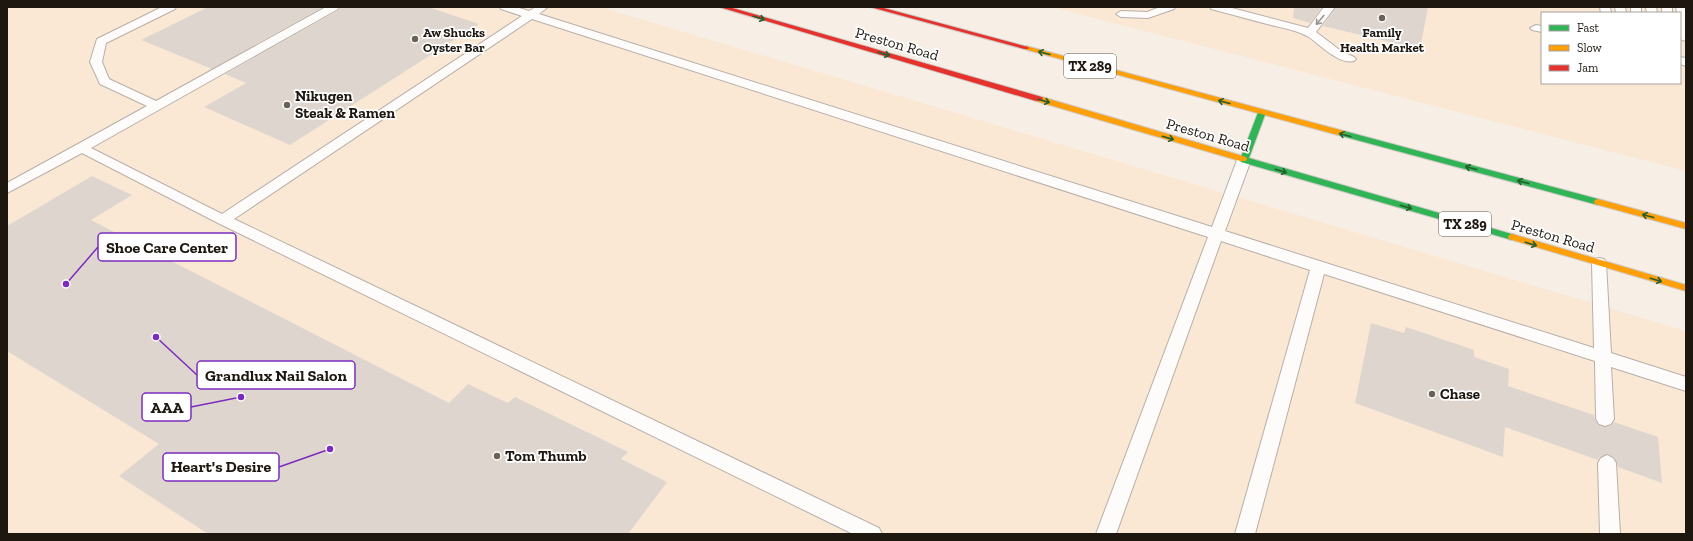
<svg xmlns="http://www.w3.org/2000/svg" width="1693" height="541" font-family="'Zilla Slab',serif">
<rect width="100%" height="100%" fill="#f7eee5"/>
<path fill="#fae8d5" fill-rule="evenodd" d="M7,7H601L1686,331V534H7Z
M1051,7H1686V171ZM1542,13H1680V83H1542Z"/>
<path fill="#ded6ce" d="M208,7H323L212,69L141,40Z
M340,7H428L479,24L290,145L204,107L246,83L225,74L339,10Z
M1294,7H1322L1310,23L1293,18Z
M1336,7H1428L1420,49L1323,26Z
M92,176L132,195L91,220L449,403L468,384L508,403L515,397L628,452L621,459L667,482L628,534H208L119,476L159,444L7,351V226Z
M1371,323L1404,333L1406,327L1474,350V357L1509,369L1508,386L1594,415L1595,420L1599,425L1605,427L1611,425L1614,422L1658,437L1662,483L1618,467L1614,457L1608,454L1600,457L1598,460L1505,427L1503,457L1355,403Z"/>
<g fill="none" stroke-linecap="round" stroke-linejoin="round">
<defs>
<path id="lane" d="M162,7H176L175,9L106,43L102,62L109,79L156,101L326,7H339L338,9L91,148L222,214L522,16L501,9L500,7H516L529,11L536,7H548L539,14L1212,227L1237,160L1239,157L1244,156L1249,157L1251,160L1225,231L1594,348L1592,263L1594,259L1599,258L1604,259L1606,263L1611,353L1686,377V391L1611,367L1614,419L1611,424L1605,426L1599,424L1596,419L1595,361L1324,274L1255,534H1235L1310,270L1221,241L1116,534H1096L1208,237L532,19L234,219L879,528L882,534H853L218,223L82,153L7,193V183L147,106L100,84L90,62L97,39Z
M1160,7H1175L1174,9L1148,18L1121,17L1116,14L1121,11L1147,12Z
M1210,7H1228L1308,28L1324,7H1335L1316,32L1341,51L1354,57L1356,59L1354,61C1338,65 1319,43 1307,36C1296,30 1283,28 1271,25C1251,20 1231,14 1211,9Z
M1600,7H1610L1611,13H1601Z
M1615,7H1625L1626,13H1616Z
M1631,7H1641V13H1631Z
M1646,7H1656L1657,13H1647Z
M1662,7H1672V13H1662Z
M1676,7H1686V41L1682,40L1680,38V13H1677Z
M1536,25L1542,26V32L1532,30L1530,28Z
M1680,57L1686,58V66L1680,64Z
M1607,455L1613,458L1616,463L1620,534H1600L1598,463L1601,458Z"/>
<path id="fast" d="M1259,110H1262L1266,112L1249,158L1515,235L1516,237L1512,240L1241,162L1239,159L1241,157Z
M1338,131H1344L1598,199L1602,202L1598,205L1338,135L1337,133Z"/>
<path id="slow" d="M1026,46L1344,131L1345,133L1344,135H1338L1024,49V47Z
M1036,97H1042L1246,157L1247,159L1246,161H1240L1036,101Z
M1598,199L1686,223V229L1595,204L1594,202L1595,200Z
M1512,234L1686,285V291L1509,239L1508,237L1509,235Z"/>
<path id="jam" d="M719,7H729L1042,97L1043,99L1039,101H1036Z
M870,7H880L1028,47L1029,48L1028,49H1024Z"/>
</defs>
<use href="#lane" stroke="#b7afa8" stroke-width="2"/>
<use href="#fast" stroke="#cfcac5" stroke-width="2"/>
<use href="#slow" stroke="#cfcac5" stroke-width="2"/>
<use href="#jam" stroke="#cfcac5" stroke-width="2"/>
<use href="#lane" fill="#fefcfb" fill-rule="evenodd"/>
<use href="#fast" fill="#30b455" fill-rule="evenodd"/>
<use href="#slow" fill="#ff9f0a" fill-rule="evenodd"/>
<use href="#jam" fill="#e5322d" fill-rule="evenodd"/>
</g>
<defs><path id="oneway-shaft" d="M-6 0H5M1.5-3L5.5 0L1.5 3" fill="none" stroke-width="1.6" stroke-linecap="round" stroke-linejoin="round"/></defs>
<g stroke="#265e2e">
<use href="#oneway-shaft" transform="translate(759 18) rotate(16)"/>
<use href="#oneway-shaft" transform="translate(1044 53) rotate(-165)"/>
<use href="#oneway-shaft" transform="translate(884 54) rotate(16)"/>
<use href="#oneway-shaft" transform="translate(1044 101) rotate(16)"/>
<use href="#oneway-shaft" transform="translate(1224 102) rotate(-165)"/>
<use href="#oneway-shaft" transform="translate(1345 135) rotate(-165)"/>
<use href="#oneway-shaft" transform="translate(1168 138) rotate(16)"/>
<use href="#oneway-shaft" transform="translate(1471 168) rotate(-165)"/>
<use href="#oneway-shaft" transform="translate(1281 171) rotate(16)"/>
<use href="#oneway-shaft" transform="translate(1523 182) rotate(-165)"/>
<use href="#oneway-shaft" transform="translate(1406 207) rotate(16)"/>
<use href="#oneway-shaft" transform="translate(1648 216) rotate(-165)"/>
<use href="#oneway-shaft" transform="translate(1531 244) rotate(16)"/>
<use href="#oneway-shaft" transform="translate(1656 280) rotate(16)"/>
</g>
<use stroke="#999591" href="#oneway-shaft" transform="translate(1320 20) rotate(130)"/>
<g fill="#69625a" stroke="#fff" stroke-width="1.5">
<circle cx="1382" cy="18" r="4"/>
<circle cx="415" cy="39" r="4"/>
<circle cx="287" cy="105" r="4"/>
<circle cx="1432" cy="394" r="4"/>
<circle cx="497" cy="456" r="4"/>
</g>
<g text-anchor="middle" stroke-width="3.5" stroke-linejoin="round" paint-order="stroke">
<g font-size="13" font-weight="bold" fill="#1d170f" stroke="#fff" text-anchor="start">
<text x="423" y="37">Aw Shucks<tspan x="423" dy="15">Oyster Bar</tspan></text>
<text x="1382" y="37" text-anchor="middle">Family<tspan x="1382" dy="15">Health Market</tspan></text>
</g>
<g fill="#fff" stroke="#615d57" stroke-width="1">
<rect x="1064" y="54" width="52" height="24" rx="3"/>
<rect x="1439" y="212" width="52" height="24" rx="3"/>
</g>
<g font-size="14" font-weight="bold" fill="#1d170f">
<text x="1090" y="71">TX 289</text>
<text x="1465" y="229">TX 289</text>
</g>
<g font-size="15" fill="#1d170f" stroke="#fff">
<text transform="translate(897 44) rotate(16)" y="5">Preston Road</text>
<text transform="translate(1208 135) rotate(16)" y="5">Preston Road</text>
<text transform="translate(1553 236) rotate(16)" y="5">Preston Road</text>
</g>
<g font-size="15" font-weight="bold" fill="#1d170f" stroke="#fff" text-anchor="start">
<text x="295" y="101">Nikugen<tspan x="295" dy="17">Steak &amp; Ramen</tspan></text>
<text x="1440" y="399">Chase</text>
<text x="505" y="461">Tom Thumb</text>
</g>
</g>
<path fill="none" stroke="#7b2cbf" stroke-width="1.5" d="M66 284L98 247M156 337L197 375M241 397L191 407M330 449L279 467"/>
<g fill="#7b2cbf" stroke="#fff" stroke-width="1.5">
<circle cx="66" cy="284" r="4"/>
<circle cx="156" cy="337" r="4"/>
<circle cx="241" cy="397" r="4"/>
<circle cx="330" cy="449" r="4"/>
</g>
<g fill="#fff" stroke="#7b2cbf" stroke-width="1.5">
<rect x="98" y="233" width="138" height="28" rx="4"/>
<rect x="197" y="361" width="158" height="28" rx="4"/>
<rect x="142" y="393" width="49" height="28" rx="4"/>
<rect x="163" y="453" width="116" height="28" rx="4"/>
</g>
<g font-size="16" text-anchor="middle" font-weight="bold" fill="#1d170f">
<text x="167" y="253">Shoe Care Center</text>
<text x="276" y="381">Grandlux Nail Salon</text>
<text x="167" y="413">AAA</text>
<text x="221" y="472">Heart's Desire</text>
</g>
<rect width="1693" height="541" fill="none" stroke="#1d170f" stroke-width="16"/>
<rect x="1541" y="12" width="140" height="72" fill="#ffffff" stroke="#a5a29f"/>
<rect x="1549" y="25" width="20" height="6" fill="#30b455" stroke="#a5a29f"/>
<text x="1577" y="32" font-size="12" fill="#1d170f">Fast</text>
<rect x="1549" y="45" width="20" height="6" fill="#ff9f0a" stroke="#a5a29f"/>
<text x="1577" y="52" font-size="12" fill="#1d170f">Slow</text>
<rect x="1549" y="65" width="20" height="6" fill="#e5322d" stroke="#a5a29f"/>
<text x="1577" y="72" font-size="12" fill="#1d170f">Jam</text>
</svg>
